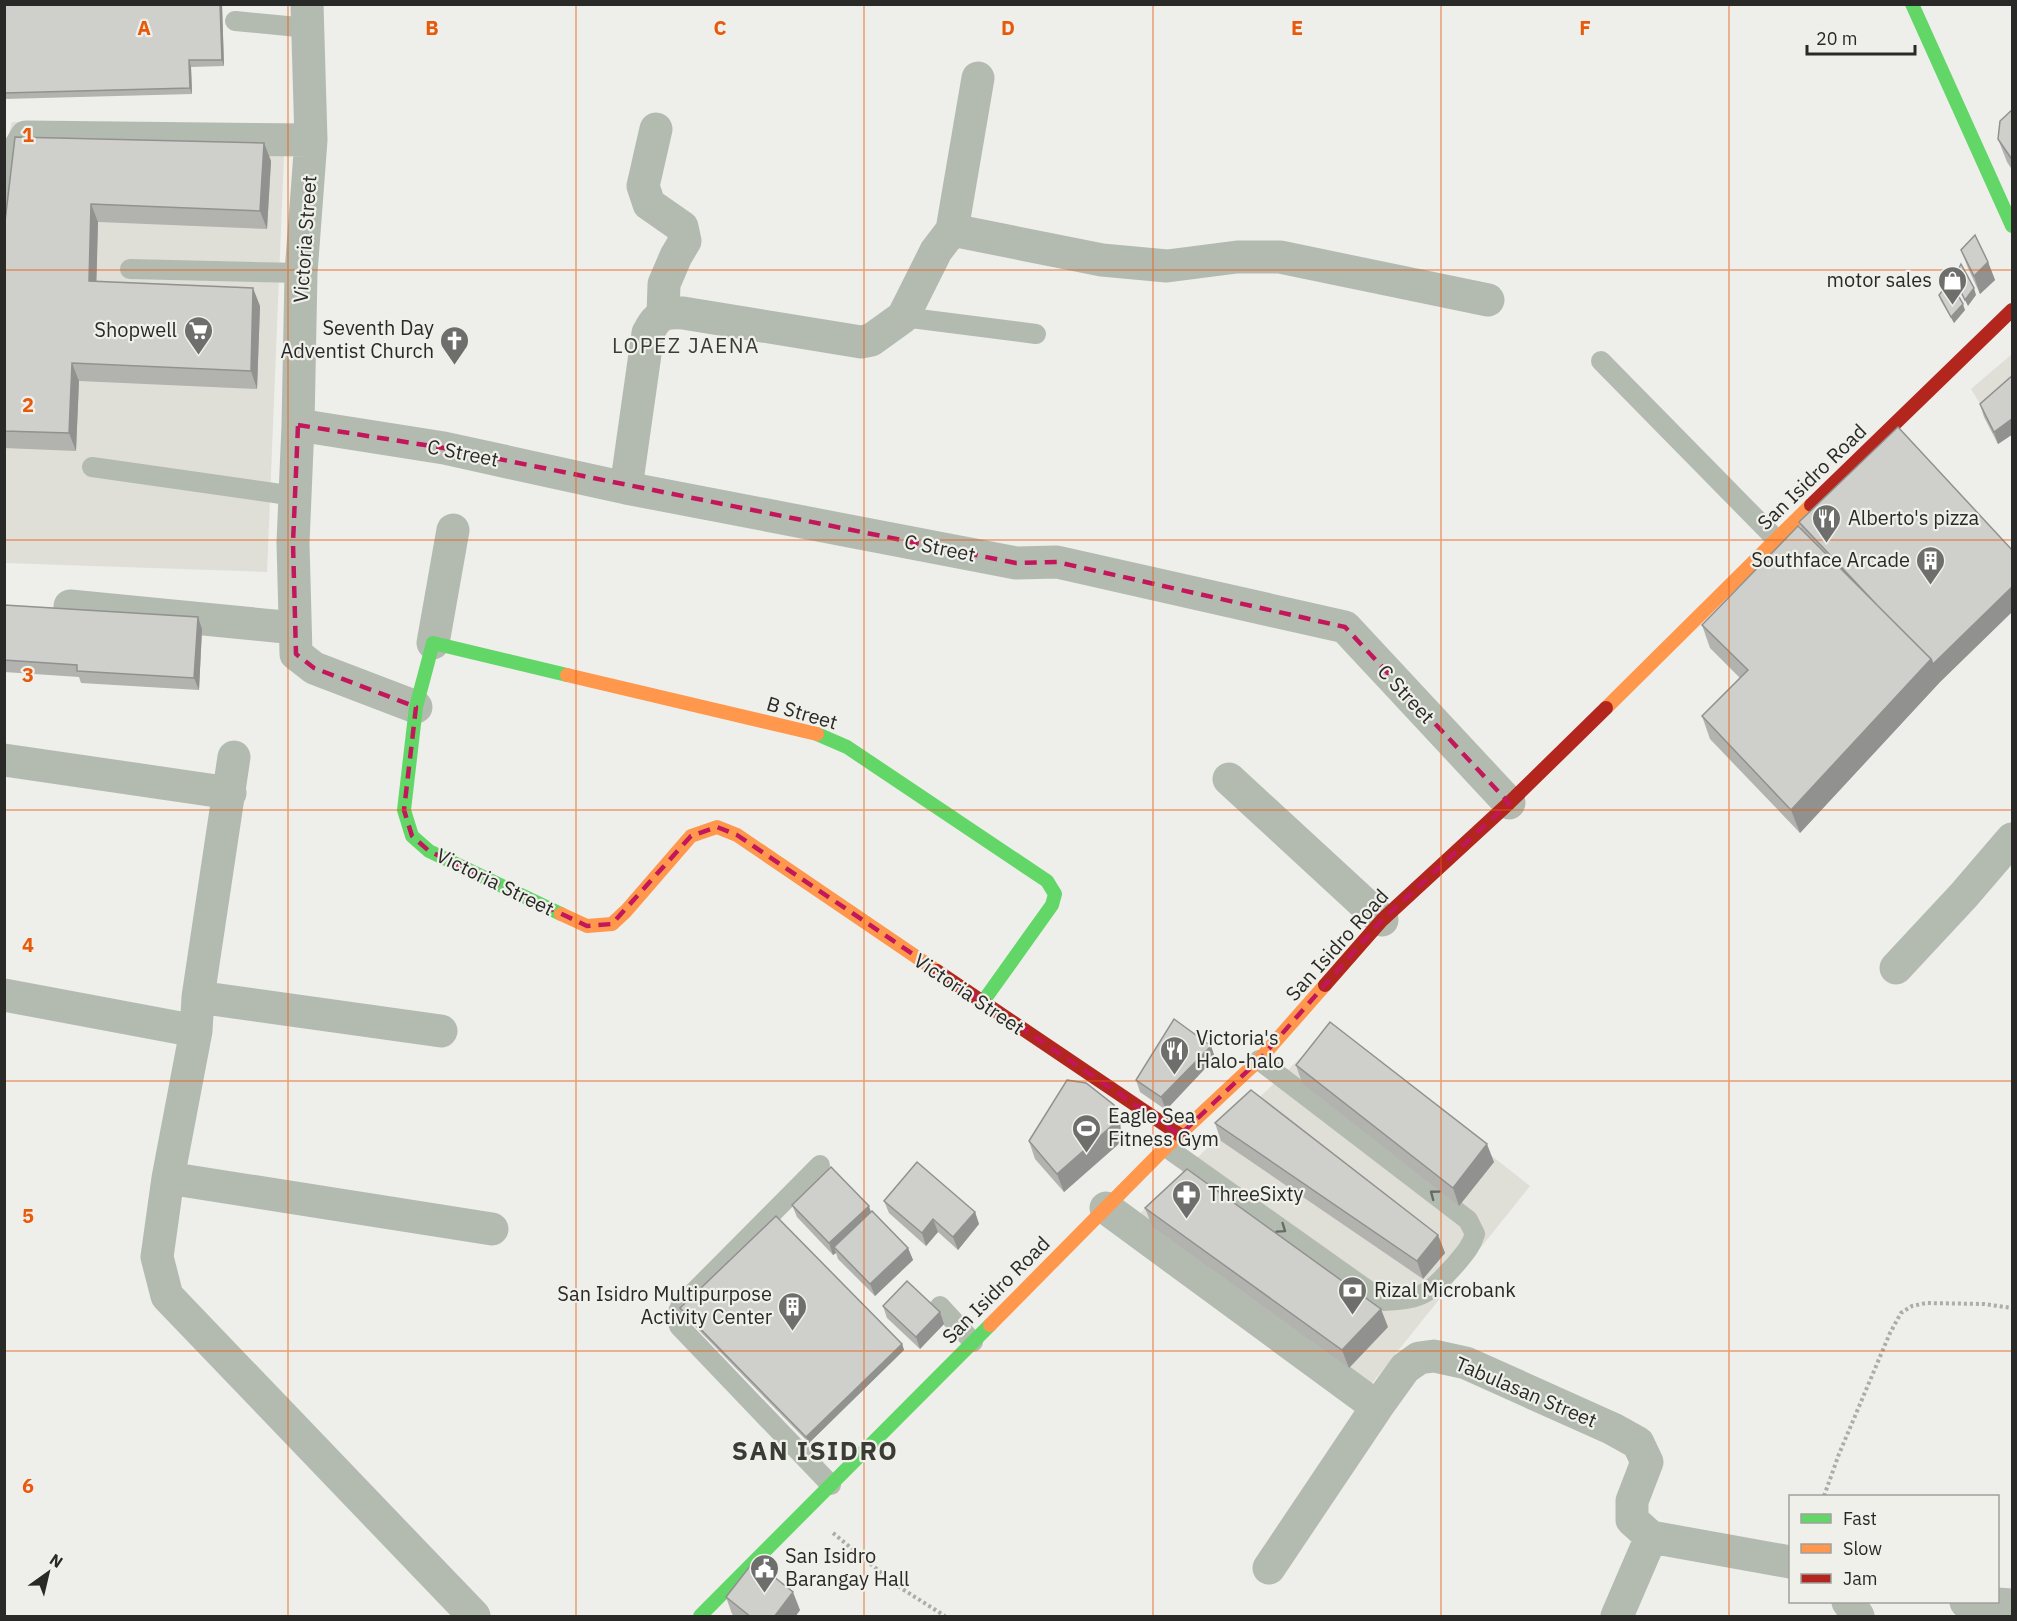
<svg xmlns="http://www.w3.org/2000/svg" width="2017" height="1621" font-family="'IBM Plex Sans',sans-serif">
<rect width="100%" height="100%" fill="#eeefeb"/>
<path fill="#dfdfd7" d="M12,122L285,131L267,572L5,563L4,154Z
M2012,354V392L1987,415L1971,389Z
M1330,1029L1530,1186L1365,1392L1133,1220Z"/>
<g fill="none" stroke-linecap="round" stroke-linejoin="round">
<path stroke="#a9aea6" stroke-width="4" stroke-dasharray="3 3" stroke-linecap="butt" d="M1824,1496L1839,1454L1890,1333L1901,1313L1912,1306L1926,1303L1984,1304L2012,1308
M833,1533L896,1585L945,1616"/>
<path stroke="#b3bbb0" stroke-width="20" d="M235,21L308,28
M130,269L301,273
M903,317L1036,334
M1601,361L1776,539
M92,467L295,496
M1166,1147L1383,1301C1424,1299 1428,1294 1455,1265C1464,1254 1471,1247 1475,1234L1468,1220L1259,1060
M820,1165L681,1305L676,1316L679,1326L831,1485
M940,1306L973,1342"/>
<path stroke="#b3bbb0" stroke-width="33" d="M307,4L311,140L301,273L298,425L293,543L296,654L314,668L416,707
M656,129L643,186L649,204L682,227L685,241L676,256L664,284L663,314
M4,190L19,149L26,137L311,140
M952,230L1102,260L1167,266L1237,257H1280L1488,300
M298,425L444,448L626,488L1016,563L1057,562L1345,627L1509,803
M626,488L648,333C657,315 663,312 683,313L861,342L871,340L903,317L936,251L952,230L978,78
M70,606L295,628
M433,643L453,530
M234,757L198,997L196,1031L168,1178L157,1257L167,1296L474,1616
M4,760L230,793
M1229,779L1382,920
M1896,968L1964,895L2012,839
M4,995L196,1031
M198,997L441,1031
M168,1178L492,1229
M1106,1208L1377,1407L1405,1368L1419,1358L1434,1356L1466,1363L1613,1429L1638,1443L1647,1462L1632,1501V1520L1651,1537L1790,1562
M1269,1568L1377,1407
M1848,1602L1858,1616
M1966,1602L2012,1605
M1617,1616L1651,1537"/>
<path stroke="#63d668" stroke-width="14" d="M1912,4L2012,226
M817,734L847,747L1047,881L1055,894L1052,905L982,1003
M561,914L429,851L412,836L404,810L416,707L433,643L567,675
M700,1616L990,1325"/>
<path stroke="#ff974d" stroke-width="14" d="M567,675L817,734
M1606,708L1811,505
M561,914L587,926L612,924L626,911L691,836L717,827L737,835L937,971
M990,1325L1166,1147L1259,1060L1325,985"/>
<path stroke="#b3261e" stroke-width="14" d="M1811,505L2012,310
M937,971L1180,1135
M1325,985L1382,920L1509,803L1606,708"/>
</g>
<path fill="#b2b2af" d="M4,4H222L224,66L191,67L192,94L4,99Z
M2013,109V171L2007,162L1998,139Z
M264,143L271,161L267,229L98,222L96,281L260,306L257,389L79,381L76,451L4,448V230Z
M1961,250L1988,262L1995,280L1980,294L1968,268Z
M1939,295L1965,310L1954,323L1941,301Z
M2013,375V434L1998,444L1984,417L1980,404Z
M1799,522L2013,551V611L1940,682L1800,833L1710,739L1702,716L1740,678L1710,648L1702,625L1801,529Z
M4,605L198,617L202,629L199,690L81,683L79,677L4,672Z
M1211,1046L1215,1058L1166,1110L1140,1092L1136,1080Z
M1296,1065L1494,1162L1459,1206L1302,1083Z
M1114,1105L1120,1123L1122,1141L1064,1192L1035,1159L1029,1141Z
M1215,1123L1438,1235L1445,1253L1423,1279L1221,1141Z
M884,1201L975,1212L979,1224L958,1250L938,1232L926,1246L889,1213Z
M792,1205L871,1212L908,1248L913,1260L875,1296L838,1259L836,1253L833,1255L797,1217Z
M1145,1208L1388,1327L1349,1368L1152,1226Z
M883,1306L940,1312L944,1324L920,1349L887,1318Z
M680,1308L902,1344L904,1350L809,1443L683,1314Z
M726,1597L800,1610L795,1617H735L732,1614Z"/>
<path fill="#91918f" d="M220,4H222L224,66L222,60Z
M189,60L191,67L192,94L190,88Z
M264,143L271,161L267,229L260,211Z
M91,204L98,222L96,299L89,281Z
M1988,262L1995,280L1980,294L1974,276Z
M253,288L260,306L257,389L251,371Z
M1974,288L1976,295L1968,306L1965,300Z
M1963,304L1965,310L1954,323L1951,317Z
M72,363L79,381L76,451L69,433Z
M2013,418V434L1998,444L1994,432Z
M2013,586V611L1940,682L1800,833L1791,810L1931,659Z
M198,617L202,629L199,690L194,678Z
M1211,1046L1215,1058L1166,1110L1161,1097Z
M1114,1105L1120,1123L1122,1141L1064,1192L1057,1174Z
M1487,1144L1494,1162L1459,1206L1453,1188Z
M869,1206L873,1218L834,1247L836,1253L833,1255L829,1243Z
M975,1212L979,1224L958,1250L953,1237Z
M933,1219L938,1232L926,1246L922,1233Z
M1438,1235L1445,1253L1423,1279L1417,1261Z
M908,1248L913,1260L875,1296L870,1284Z
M1381,1309L1388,1327L1349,1368L1342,1350Z
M940,1312L944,1324L920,1349L916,1337Z
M902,1344L904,1350L809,1443L806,1437Z
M793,1592L800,1610L795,1617H774Z"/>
<path fill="#cfcfcc" stroke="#91918f" stroke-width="1.5" d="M4,4H220L222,60H189L190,88L4,93Z
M2013,109V161L1998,139L2000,121Z
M15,137L264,143L260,211L91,204L89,281L253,288L251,371L72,363L69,433L4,431V230Z
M1975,235L1988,262L1974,276L1961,250Z
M1961,264L1974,288L1965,300L1954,278Z
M1950,281L1963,304L1951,317L1939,295Z
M2013,375V418L1994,432L1980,404Z
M1898,427L2013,551V586L1933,664L1931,659L1877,605L1799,522Z
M1798,526L1931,659L1791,810L1702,716L1748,670L1702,625Z
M4,605L198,617L194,678L77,671V665L4,660Z
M1174,1019L1211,1046L1161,1097L1136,1080Z
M1330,1022L1487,1144L1453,1188L1296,1065Z
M1067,1080L1086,1083L1114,1105L1115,1123L1057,1174L1029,1141Z
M1251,1090L1438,1235L1417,1261L1215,1123Z
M917,1162L975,1212L953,1237L933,1219L922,1233L884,1201Z
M831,1167L869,1206L829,1243L792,1205Z
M1187,1169L1381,1309L1342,1350L1145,1208Z
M872,1211L908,1248L870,1284L834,1247Z
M776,1216L902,1344L806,1437L680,1308Z
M907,1281L940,1312L916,1337L883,1306Z
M754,1561L793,1592L774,1617H751L726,1597Z"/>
<defs><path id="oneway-chevron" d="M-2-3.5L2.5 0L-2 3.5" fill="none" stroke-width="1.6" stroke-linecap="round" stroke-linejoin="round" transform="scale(1.5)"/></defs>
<g stroke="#676b65">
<use href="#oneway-chevron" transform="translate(1434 1194) rotate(-143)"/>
<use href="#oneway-chevron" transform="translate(1282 1229) rotate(35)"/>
</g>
<path fill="none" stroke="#c2185b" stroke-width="4.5" stroke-dasharray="12 8" stroke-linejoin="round" d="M298,425L444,448L1016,563L1057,562L1345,627L1509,803L1382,920L1259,1060L1180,1135L737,835L717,827L691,836L612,924L587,926L429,851L412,836L404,810L416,707L314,668L296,654L293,543Z"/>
<path fill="none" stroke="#e8590c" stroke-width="1.5" stroke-opacity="0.55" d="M288,4V1616M576,4V1616M864,4V1616M1153,4V1616M1441,4V1616M1729,4V1616M4,270H2012M4,540H2012M4,810H2012M4,1081H2012M4,1351H2012"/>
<defs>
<symbol id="shop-pin" viewBox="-11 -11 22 30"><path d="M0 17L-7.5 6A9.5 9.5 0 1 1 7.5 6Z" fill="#6e6e6c" stroke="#eff0ea"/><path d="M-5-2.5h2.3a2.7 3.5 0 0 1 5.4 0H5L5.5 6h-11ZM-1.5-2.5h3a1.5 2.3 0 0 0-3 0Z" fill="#fff"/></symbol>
<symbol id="supermarket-pin" viewBox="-11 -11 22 30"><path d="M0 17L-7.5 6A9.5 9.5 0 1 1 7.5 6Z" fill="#6e6e6c" stroke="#eff0ea"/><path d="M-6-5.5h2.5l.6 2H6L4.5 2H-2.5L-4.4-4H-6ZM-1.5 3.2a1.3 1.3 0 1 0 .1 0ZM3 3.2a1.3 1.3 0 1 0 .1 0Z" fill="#fff"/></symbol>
<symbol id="church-pin" viewBox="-11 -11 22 30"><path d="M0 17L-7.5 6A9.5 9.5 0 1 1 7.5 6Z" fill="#6e6e6c" stroke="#eff0ea"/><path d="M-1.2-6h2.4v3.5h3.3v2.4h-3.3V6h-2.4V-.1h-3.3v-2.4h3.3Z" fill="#fff"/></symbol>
<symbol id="restaurant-pin" viewBox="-11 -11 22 30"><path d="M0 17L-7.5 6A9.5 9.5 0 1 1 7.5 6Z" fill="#6e6e6c" stroke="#eff0ea"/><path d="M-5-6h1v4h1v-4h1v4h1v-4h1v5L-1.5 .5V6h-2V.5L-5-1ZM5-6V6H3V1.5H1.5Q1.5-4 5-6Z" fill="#fff"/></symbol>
<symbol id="building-pin" viewBox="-11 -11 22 30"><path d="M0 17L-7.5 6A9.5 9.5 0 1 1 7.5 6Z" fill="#6e6e6c" stroke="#eff0ea"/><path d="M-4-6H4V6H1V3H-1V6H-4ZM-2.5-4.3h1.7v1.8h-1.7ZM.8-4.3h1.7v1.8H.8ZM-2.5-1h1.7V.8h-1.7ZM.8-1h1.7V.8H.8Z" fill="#fff"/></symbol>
<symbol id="stadium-pin" viewBox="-11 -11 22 30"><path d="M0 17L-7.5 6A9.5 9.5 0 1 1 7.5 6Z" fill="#6e6e6c" stroke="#eff0ea"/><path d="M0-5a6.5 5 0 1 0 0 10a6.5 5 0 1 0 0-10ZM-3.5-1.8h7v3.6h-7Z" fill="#fff"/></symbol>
<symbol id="pharmacy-pin" viewBox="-11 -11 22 30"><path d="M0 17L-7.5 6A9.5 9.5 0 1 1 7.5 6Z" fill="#6e6e6c" stroke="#eff0ea"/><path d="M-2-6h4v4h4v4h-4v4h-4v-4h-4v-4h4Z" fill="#fff"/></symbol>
<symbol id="bank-pin" viewBox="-11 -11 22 30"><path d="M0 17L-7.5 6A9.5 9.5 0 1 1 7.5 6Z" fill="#6e6e6c" stroke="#eff0ea"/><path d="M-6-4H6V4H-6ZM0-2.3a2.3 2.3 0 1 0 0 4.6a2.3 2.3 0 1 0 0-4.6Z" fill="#fff"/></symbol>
<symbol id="civic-pin" viewBox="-11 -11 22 30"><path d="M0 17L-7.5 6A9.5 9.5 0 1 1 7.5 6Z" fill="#6e6e6c" stroke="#eff0ea"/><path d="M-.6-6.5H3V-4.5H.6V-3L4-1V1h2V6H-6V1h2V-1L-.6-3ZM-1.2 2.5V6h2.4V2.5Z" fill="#fff"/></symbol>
</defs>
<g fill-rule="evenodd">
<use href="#shop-pin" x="1936" y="264" width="33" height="45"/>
<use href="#supermarket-pin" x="182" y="314" width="33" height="45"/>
<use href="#church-pin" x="438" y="324" width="33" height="45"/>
<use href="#restaurant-pin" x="1810" y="502" width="33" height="45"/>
<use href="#building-pin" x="1914" y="544" width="33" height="45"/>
<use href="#restaurant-pin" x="1158" y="1034" width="33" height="45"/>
<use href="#stadium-pin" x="1070" y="1112" width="33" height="45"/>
<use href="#pharmacy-pin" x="1170" y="1178" width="33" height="45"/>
<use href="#bank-pin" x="1336" y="1274" width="33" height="45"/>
<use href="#building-pin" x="776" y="1290" width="33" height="45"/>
<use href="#civic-pin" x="748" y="1552" width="33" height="45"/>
</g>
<g text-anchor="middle" stroke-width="4.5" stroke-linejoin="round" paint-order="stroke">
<g font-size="20" fill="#292927" stroke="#eff0ea">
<text transform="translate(305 239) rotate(-86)" y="7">Victoria Street</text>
<text transform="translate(463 453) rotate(11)" y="7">C Street</text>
<text transform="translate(1812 477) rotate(-44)" y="7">San Isidro Road</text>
<text transform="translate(940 548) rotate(11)" y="7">C Street</text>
<text transform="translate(1406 694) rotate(47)" y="7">C Street</text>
<text transform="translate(802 713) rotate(16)" y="7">B Street</text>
<text transform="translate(495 882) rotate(26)" y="7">Victoria Street</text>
<text transform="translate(1337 945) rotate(-48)" y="7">San Isidro Road</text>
<text transform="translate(969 994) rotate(34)" y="7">Victoria Street</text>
<text transform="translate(996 1290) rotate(-45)" y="7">San Isidro Road</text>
<text transform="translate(1526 1392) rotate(23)" y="7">Tabulasan Street</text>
</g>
<g font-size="20" fill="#292927" stroke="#eff0ea" text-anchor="start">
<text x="1932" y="287" text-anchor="end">motor sales</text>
<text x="434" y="335" text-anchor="end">Seventh Day<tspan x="434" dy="23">Adventist Church</tspan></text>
<text x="177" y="337" text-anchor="end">Shopwell</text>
<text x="1848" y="525">Alberto's pizza</text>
<text x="1910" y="567" text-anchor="end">Southface Arcade</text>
<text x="1196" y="1045">Victoria's<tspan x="1196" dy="23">Halo-halo</tspan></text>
<text x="1108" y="1123">Eagle Sea<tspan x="1108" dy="23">Fitness Gym</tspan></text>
<text x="1208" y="1201">ThreeSixty</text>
<text x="1374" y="1297">Rizal Microbank</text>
<text x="772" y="1301" text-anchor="end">San Isidro Multipurpose<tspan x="772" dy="23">Activity Center</tspan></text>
<text x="785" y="1563">San Isidro<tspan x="785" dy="23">Barangay Hall</tspan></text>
</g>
<g font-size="21" letter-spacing="1.5" fill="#3b3b36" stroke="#eff0ea">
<text x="686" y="353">LOPEZ JAENA</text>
</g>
<g font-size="26" font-weight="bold" letter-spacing="1.5" fill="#3b3b36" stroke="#eff0ea">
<text x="815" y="1460">SAN ISIDRO</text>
</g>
</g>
<g font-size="20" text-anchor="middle" font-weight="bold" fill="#e8590c" stroke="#eff0ea" stroke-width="4.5" stroke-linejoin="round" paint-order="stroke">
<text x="144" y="35">A</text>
<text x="432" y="35">B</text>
<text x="720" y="35">C</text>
<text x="1008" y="35">D</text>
<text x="1297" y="35">E</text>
<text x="1585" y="35">F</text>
<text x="28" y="142">1</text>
<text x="28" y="412">2</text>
<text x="28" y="682">3</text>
<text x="28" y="952">4</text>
<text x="28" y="1223">5</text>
<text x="28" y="1493">6</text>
</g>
<rect width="2017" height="1621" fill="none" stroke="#292927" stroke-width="12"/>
<rect x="1789" y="1495" width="210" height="108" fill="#eff0ea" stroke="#a0a09c" stroke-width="1.5"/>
<rect x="1801" y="1514" width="30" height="9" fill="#63d668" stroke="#a0a09c" stroke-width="1.5"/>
<text x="1843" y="1525" font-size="18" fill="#292927">Fast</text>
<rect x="1801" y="1544" width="30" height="9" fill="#ff974d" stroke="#a0a09c" stroke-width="1.5"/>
<text x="1843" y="1555" font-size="18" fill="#292927">Slow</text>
<rect x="1801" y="1574" width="30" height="9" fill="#b3261e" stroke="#a0a09c" stroke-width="1.5"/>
<text x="1843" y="1585" font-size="18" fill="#292927">Jam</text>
<g transform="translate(48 1573) rotate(34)" stroke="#eff0ea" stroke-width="4.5" paint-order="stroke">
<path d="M0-4.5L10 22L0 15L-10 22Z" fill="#292927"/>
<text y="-9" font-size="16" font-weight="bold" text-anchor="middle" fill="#292927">N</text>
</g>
<path d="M1807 45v9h108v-9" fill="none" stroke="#292927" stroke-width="3"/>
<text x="1816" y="45" font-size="18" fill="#292927" stroke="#eff0ea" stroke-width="4.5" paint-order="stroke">20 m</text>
</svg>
